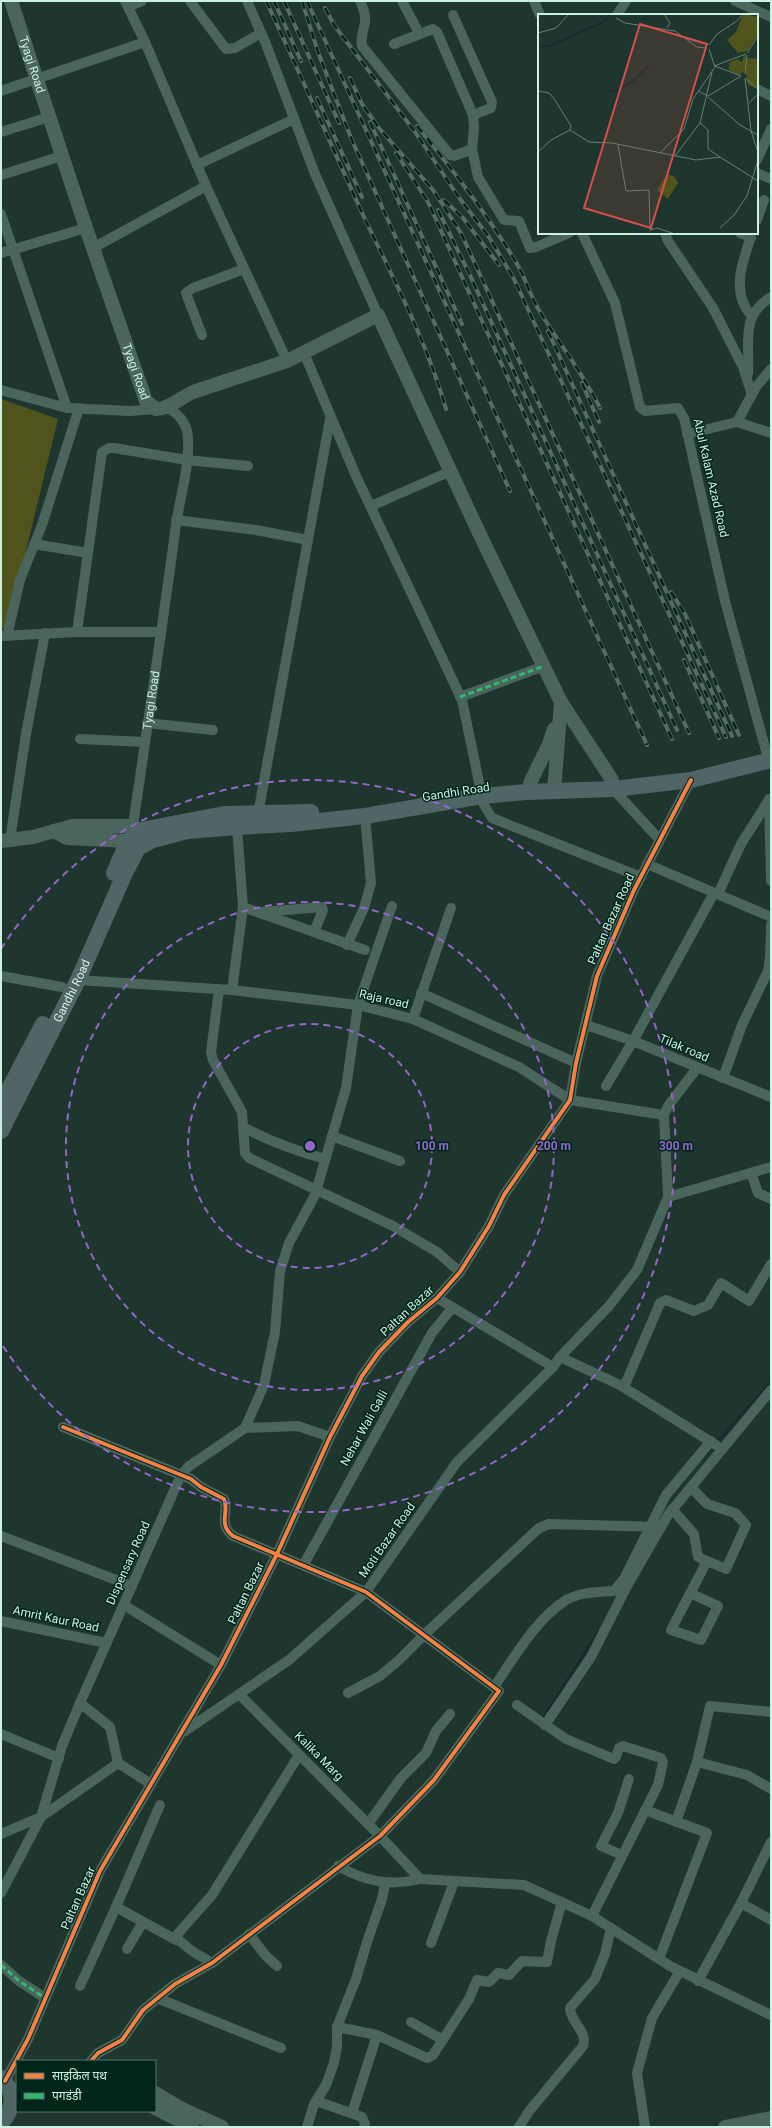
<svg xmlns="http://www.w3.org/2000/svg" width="772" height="2128" font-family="Roboto,'Noto Sans Devanagari',sans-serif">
<rect width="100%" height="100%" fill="#1f362e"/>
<path fill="#51531d" d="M1,399L58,419L7,629L1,628Z"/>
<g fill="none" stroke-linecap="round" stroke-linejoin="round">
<path stroke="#172a31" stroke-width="2.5" d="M716,1443L771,1382
M706,1455L713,1447
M543,1718L599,1631"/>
<g stroke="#49655c" stroke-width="10">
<path d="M125,1L145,42L206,186L287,361"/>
<path d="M190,1L226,49L235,48L261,33"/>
<path d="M247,1L266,44L315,174L378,315"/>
<path d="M360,1C372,26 359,27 362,46L450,155L454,156L472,149L478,177L504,220L519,221L530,248L536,247L569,233"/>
<path d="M402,1L419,33"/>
<path d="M534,1L540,15"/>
<path d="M735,1L771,17"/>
<path d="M128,7L142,1"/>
<path d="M453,15L492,102L491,108L473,115"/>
<path d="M617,15L626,1"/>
<path d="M394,44L433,29L437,32L473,115L474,128L472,149"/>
<path d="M757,89L771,96"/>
<path d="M1,91L145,42"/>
<path d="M1,132L49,117"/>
<path d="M757,160L771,129"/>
<path d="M197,165L294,119"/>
<path d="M757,173L771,179"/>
<path d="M1,175L62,156"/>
<path d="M1,214L67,408"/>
<path d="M757,220L764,200"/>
<path d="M582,233L615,303L640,407L645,411L678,408L684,418L725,601L766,751"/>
<path d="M665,233L668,241L713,308L743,367L752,395"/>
<path d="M740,233L751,237C742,262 731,293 751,315"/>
<path d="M93,248L206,186"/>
<path d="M1,253L86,228"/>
<path d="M202,335L186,293L193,288L244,269"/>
<path d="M304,353L356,476L462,700L480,787"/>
<path d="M748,374C750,342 740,316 771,297"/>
<path d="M1,390L67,408L130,411L156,409"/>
<path d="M737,422L756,387L771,369"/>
<path d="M687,434L737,422L771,433"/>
<path d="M371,506L451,471"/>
<path d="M176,520L256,530L308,540"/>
<path d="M34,544L88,553"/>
<path d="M77,632L102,452L109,448H114L187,460L248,466"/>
<path d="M1,636L77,632H160"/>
<path d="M7,636L20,580L42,525L79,408"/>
<path d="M460,697L544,666"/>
<path d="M147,723L213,730"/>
<path d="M80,739L145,742"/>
<path d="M613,789L659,839"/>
<path d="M482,796L484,805L492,818L641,877"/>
<path d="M769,799L771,881"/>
<path d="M258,814L330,419"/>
<path id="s1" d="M133,826C147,728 162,630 175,532C178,503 190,468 188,439C188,425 180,415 168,408"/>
<path d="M10,840L26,734L45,633"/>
<path d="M647,864L771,917"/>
<path d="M718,894L741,844L769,800"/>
<path d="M243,907L365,950"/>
<path d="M262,912L322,907L323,910L314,932"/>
<path d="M347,945L364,908L371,883L365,816"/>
<path d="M1,976L62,987"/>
<path d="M78,980L232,990L358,1005L413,1019L519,1067L570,1100L664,1115"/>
<path d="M219,990L211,1052L213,1060L242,1112L245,1153L249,1158L393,1226L437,1252L460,1272"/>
<path d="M232,990L243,907L237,827"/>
<path d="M421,993L576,1063"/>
<path d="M413,1019L451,908"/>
<path d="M586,1025L633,1041L771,1097"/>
<path d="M723,1078L742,1025L768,971L770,957L771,925"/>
<path d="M606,1086L633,1041L714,893"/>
<path d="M243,1127C269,1141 296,1151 325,1159"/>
<path d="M332,1136L400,1161"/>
<path d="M751,1173L758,1193L771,1199"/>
<path d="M668,1197L771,1167"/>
<path d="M437,1298L553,1367"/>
<path d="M560,1357L620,1385L716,1445"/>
<path d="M624,1387L660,1303L666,1300L694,1311L708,1305L721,1283L749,1301L771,1264"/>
<path d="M63,1427L191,1479L201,1487L224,1499C230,1512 217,1523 233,1536L366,1592L499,1691L434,1780L380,1836L212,1963L175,1984L143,2010L122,2040L98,2053L91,2061"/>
<path d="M245,1428L264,1385L275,1332L280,1271L289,1243L315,1195L346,1088L358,1005L392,906"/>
<path d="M672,1509L694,1534L698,1557L726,1569L746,1525L735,1513L707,1504L691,1487"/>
<path d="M1,1536L132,1586"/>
<path d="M304,1564L432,1333L452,1308"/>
<path d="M690,1593L718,1606L701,1640L671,1630L707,1561"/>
<path d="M124,1605L221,1665"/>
<path d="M1,1621L106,1643"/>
<path d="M494,1687C514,1658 535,1620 566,1600C580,1592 599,1592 614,1591L624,1579L666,1495L711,1441"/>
<path d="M348,1693L380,1676L399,1660L424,1635L539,1528L549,1524L661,1527"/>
<path d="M239,1694L380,1836L420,1879L524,1885L592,1916L670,1966L771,2015"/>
<path d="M80,1703L110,1727L118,1763"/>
<path d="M517,1705L566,1739L614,1759L616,1757L619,1748L623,1746L661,1758L663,1762L658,1785L592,1916"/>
<path d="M771,1712L710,1706L697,1762L747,1775L771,1789"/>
<path d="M545,1725L591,1657L627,1586L668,1515L771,1390"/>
<path d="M185,1731L289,1660L366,1592L457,1462L553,1367L560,1357L609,1306L637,1270L668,1197L664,1115L668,1106L697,1068"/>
<path d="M1,1734L59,1758"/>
<path d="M160,1805L116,1907L176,1940"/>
<path d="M645,1810L707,1833L659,1959"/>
<path d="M676,1822L697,1762"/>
<path d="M368,1824L401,1778L426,1753L436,1731L450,1714"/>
<path d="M1,1834L41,1817L118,1763L151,1784"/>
<path d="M771,1842L741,1903L771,1920"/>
<path d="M622,1855L601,1846L618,1813L629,1779"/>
<path d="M338,1866C364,1881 390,1887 420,1879"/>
<path d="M1,1893L41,1817L62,1746L80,1703L181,1475L188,1467L245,1428L298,1426L330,1437"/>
<path d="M249,1934L266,1956L277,1966"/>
<path d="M431,1943L454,1882"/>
<path d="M127,1949L143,1922"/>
<path d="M212,1963L192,1951L175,1937L212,1895L299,1755"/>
<path d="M1,1965L19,1981L45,1998"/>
<path d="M698,1981L741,1903"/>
<path d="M80,1986L116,1907"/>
<path d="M157,1998L281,2048"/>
<path d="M411,2022L443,2040"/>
<path d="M337,2027L377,2035"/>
<path d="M5,2081L28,2039L100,1871L221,1665L277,1554L330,1437L362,1376L379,1352L408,1322L437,1298L460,1272L489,1226L504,1195L570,1100L576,1063L597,976L634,890L691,780"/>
<path d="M316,2101L362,2117L365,2124L364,2127"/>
<path d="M352,2113L377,2035L427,2058L433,2055L469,1999L477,1980L489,1982L498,1973L509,1975L522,1961L547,1962L551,1941L562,1902"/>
<path d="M307,2127L314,2104L326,2085L334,2063L337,2047V2027L356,1979L367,1942L382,1899L385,1884"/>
<path d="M519,2127L530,2110L583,2046C588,2031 570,2022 570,2008L595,1979L605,1954L611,1928"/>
<path d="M645,2127L637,2073L652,2018L680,1971"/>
</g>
<g stroke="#49655c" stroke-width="14">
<path id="s2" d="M11,1L86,228L146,401L156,409C171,408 180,398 193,392L287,361L378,315L481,537L561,702L612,780"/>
<path d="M530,783L549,744L554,729"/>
<path d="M554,791L561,702"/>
<path d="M54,831L67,838L128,841L136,846"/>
<path d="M1,841L33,837L72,826H133L149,837"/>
<path d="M155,2093L182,2109L222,2127"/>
<path d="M155,2108L192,2127"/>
<path d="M725,2127L771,2118"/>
</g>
<g stroke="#506566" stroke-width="16">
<path d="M114,873L128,841L141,830L224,814L311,812"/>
<path d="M1,1104L43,1024"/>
<path id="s3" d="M1,1131L78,980L125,873L138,848L153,840L187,831L237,827L291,824L365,816L482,796L527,792L613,789L691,780L771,760"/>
<path d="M1,2078C16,2091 14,2110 1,2123"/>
</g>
<defs>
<path id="rail" d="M266,1C300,73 331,145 364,217C394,280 427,342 446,409
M274,1L301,61
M284,1L339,123
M302,1L318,52L351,138L510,491
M307,1L647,745
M325,8L334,25L415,132L460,199L489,237L514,279L726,737
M350,78L362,104L379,128L433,190L461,233L689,733
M317,98L362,197
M370,122L462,324
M417,126C453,170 488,215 517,264C526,279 530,296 539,310C559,344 583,373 600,408
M396,153L428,202L672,739
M444,200L463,218L499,265
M438,210L469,273L677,730
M548,331L732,736
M582,383L599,422
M671,592L685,614L739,735
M684,660L719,738"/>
</defs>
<use href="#rail" stroke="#566d65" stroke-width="4"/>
<use href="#rail" stroke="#02251b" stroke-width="2.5" stroke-dasharray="8" stroke-linecap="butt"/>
<path stroke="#33b770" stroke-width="3" stroke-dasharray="6 3" stroke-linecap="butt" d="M460,697L544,666
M1,1965L19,1981L45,1998"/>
<defs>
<path id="cycleway" d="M63,1427L191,1479L201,1487L224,1499C230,1512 217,1523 233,1536L366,1592L499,1691L434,1780L380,1836L212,1963L175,1984L143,2010L122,2040L98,2053L91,2061
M5,2081L28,2039L100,1871L221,1665L277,1554L330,1437L362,1376L379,1352L408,1322L437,1298L460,1272L489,1226L504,1195L570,1100L576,1063L597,976L634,890L691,780"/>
</defs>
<use href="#cycleway" stroke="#02251b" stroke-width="6"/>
<use href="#cycleway" stroke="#f48246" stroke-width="4"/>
</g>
<g fill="none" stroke="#9367c9" stroke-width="2" stroke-dasharray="7 5">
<circle cx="310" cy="1146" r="122"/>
<circle cx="310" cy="1146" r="244"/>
<path d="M1 949A366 366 0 1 1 1 1343"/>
</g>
<g text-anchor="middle" stroke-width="3" stroke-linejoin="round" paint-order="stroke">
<g font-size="12" fill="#caf1e1" stroke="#02251b">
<text dy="4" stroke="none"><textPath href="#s2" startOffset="67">Tyagi Road</textPath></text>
<text dy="4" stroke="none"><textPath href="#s2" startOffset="391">Tyagi Road</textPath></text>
<text transform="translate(711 478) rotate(77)" y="4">Abul Kalam Azad Road</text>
<text dy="4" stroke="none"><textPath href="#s1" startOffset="127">Tyagi Road</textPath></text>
<text transform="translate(456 792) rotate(-9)" y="4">Gandhi Road</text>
<text transform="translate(611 919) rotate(-66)" y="4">Paltan Bazar Road</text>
<text dy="4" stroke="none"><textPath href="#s3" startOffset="157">Gandhi Road</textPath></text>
<text transform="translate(384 999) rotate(13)" y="4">Raja road</text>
<text transform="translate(684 1048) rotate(23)" y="4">Tilak road</text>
<text transform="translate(407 1311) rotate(-43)" y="4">Paltan Bazar</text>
<text transform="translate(364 1428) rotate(-61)" y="4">Nehar Wali Galli</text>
<text transform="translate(387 1540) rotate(-55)" y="4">Moti Bazar Road</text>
<text transform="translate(128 1563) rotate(-66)" y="4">Dispensary Road</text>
<text transform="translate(246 1593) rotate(-64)" y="4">Paltan Bazar</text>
<text transform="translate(56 1619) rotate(12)" y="4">Amrit Kaur Road</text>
<text transform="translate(319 1756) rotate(45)" y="4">Kalika Marg</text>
<text transform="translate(78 1898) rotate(-66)" y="4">Paltan Bazar</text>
</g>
</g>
<g transform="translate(538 14)">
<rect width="220" height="220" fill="#1f362e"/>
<path d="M205,0L220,3V20L209,37L200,39L189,26L198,18ZM206,41L209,44L220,45V75L210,71L207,56L201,61L191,56V49L199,45L204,48ZM129,160L136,162L140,169L130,185L119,176Z" fill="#51531d"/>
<path fill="none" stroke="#172a31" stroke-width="2" d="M0,33L14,31L65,8L73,0M72,77H79L95,67L111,51"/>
<path fill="none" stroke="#638176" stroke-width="1" d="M126,0L132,9L129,14M78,4L87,9L137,17L159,33L167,34M0,19L18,14L31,0M171,31L179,20L199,7L205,0M209,39L220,22M176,52L208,40M177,52L203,62M207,60L209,41M207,64L213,117L220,138M208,65L220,75M0,77L11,79L17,86L33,112L32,116M160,77L170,82L203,62M170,83L202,111L220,121M211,89L220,80M162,109L170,116V135L182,143M80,131L88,177L111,176L112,216L119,214L137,220M0,138L13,126L32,116L51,128L74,129L158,146L182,143L220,167M122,139L146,115L155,85L177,53L171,35M137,142L162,109L174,58M182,214L196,201L209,182L220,146"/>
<path fill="#d4504d" fill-opacity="0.15" stroke="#d4504d" stroke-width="2" d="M102,10L169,30L113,214L46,194Z"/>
<rect width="220" height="220" fill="none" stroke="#caf1e1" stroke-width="2"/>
</g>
<circle cx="310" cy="1146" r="6" fill="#9367c9" stroke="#02251b" stroke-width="2"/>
<g font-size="12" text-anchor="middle" font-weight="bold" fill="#9367c9" stroke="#02251b" stroke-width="3" stroke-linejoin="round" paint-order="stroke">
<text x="432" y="1150">100 m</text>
<text x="554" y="1150">200 m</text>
<text x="676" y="1150">300 m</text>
</g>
<rect width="772" height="2128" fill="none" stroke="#caf1e1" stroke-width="4"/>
<rect x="16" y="2060" width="140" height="52" fill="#02251b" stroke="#52776a"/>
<rect x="24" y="2073" width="20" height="6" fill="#f48246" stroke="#52776a"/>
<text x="52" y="2080" font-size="12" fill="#caf1e1">साइकिल पथ</text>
<rect x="24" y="2093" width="20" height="6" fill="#33b770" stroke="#52776a"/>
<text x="52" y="2100" font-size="12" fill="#caf1e1">पगडंडी</text>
</svg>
